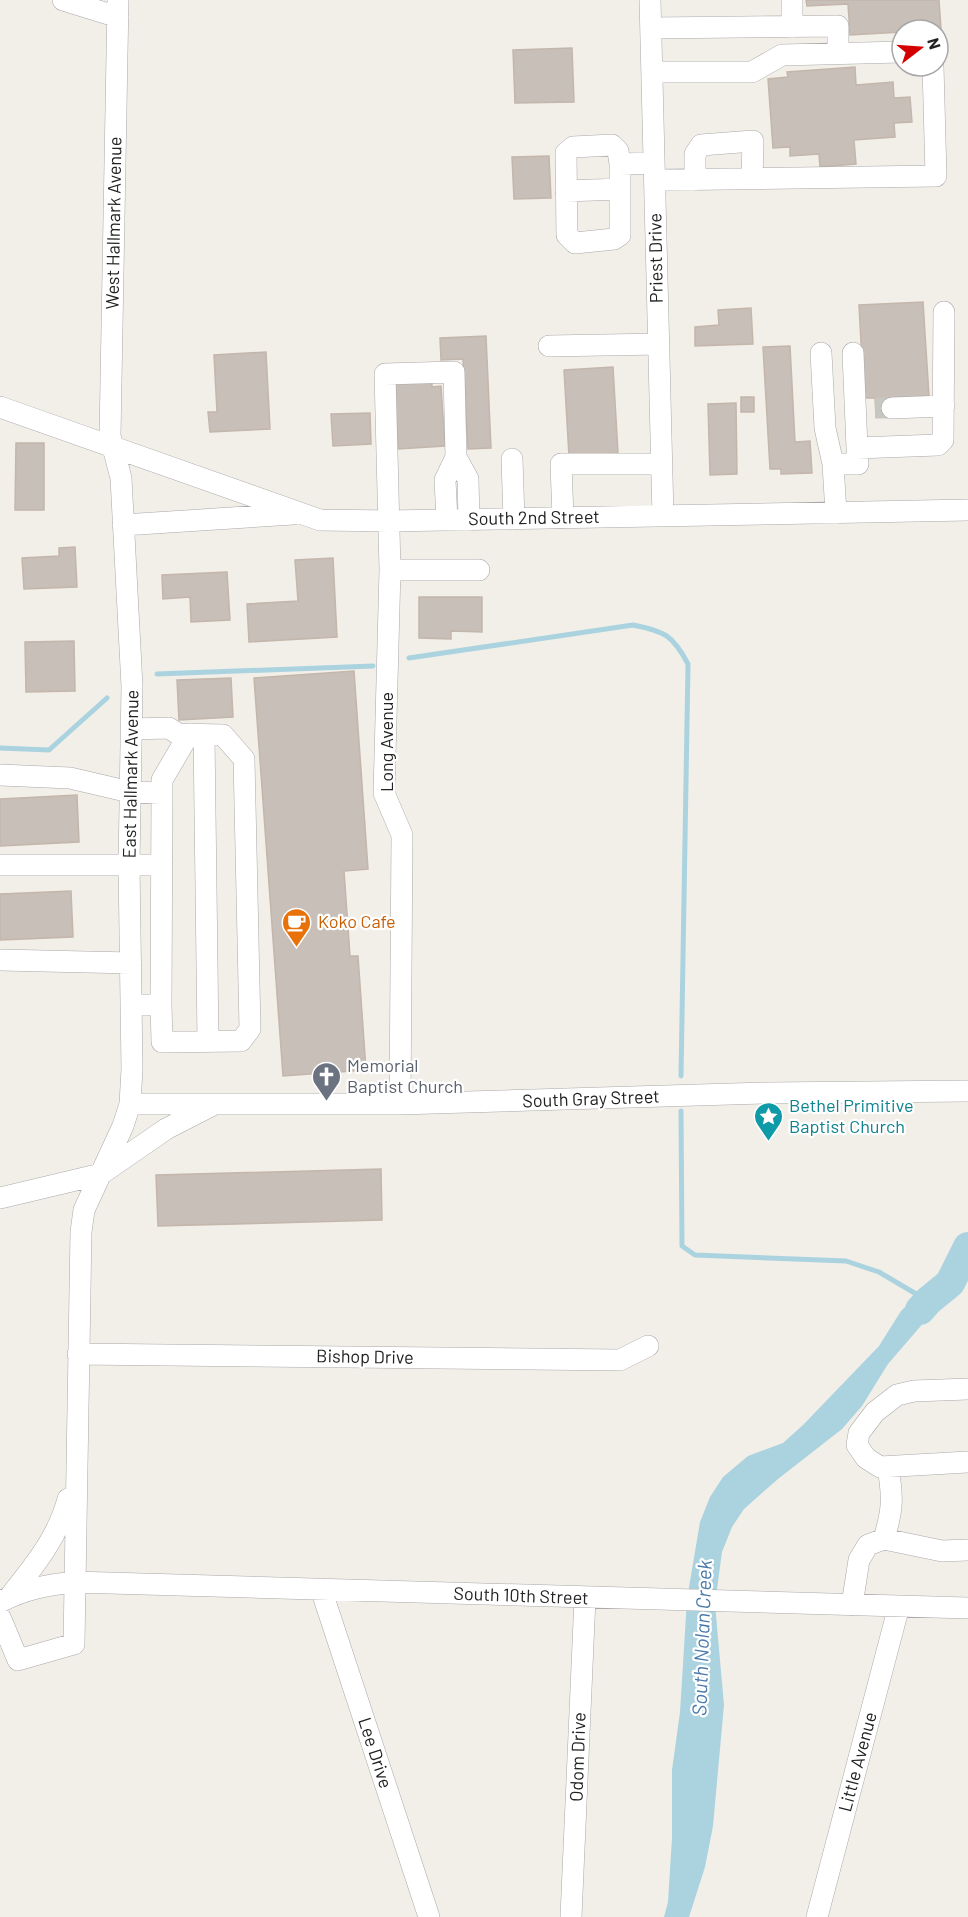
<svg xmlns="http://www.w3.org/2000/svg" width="968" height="1917" font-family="Barlow,sans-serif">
<rect width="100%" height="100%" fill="#f2efe9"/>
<path fill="#aad3df" d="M950,1283L944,1299L888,1364L862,1406L842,1429L778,1479L744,1509L732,1527L722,1552L715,1604L724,1705L713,1826L705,1867L689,1917H664L668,1902L672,1838V1770L680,1712L687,1599L700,1522L710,1497L723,1477L748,1456L783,1443L803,1425L879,1346L901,1311L926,1287Z"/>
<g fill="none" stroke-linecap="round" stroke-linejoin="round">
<path stroke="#aad3df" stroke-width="5" d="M409,658L633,625C664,631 673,635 688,664L681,1076
M157,674L373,666
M0,748L49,750L107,698
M681,1111L682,1246L695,1255L846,1261L879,1272L923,1298"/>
<path stroke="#aad3df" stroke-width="30" d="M920,1310L928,1301L950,1283L968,1247"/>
</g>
<path fill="#c7bfb8" stroke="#c4b6ab" stroke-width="1.5" d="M806,0H939L941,29L902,30V32L850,35L848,4L807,6Z
M572,48L574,102L515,103L513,50Z
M855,67L856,85L893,82L894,98L910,97L912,122L894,123L895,137L854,140L856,164L820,167L819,154L790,156V147L773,148L768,79L788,77L787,72Z
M549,156L551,198L514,199L512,157Z
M923,302L929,396L891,398L892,415L876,416L875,398H864L859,305Z
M751,308L753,344L695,346V327L719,325L718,310Z
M486,336L491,448L468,449L463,359L441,360L440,338Z
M790,346L795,442L810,441L812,473L781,474V469H770L763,347Z
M266,352L270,429L210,432L208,412H217L214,355Z
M613,367L618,453L569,456L564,370Z
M432,379V387L441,386L445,446L398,449L394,382Z
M741,397H754V412H741Z
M736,403L737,474L710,475L708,404Z
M370,413L371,444L333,446L331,414Z
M16,443H44V510H15Z
M75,547L77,587L24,589L22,558L59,556V548Z
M333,558L337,637L249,642L247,604L298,601L295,560Z
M227,572L230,620L191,622L190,597L163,599L162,575Z
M419,597H482V632L451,631V639L419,638Z
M74,641L75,691L26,692L25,642Z
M354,671L368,869L344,871L350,956H358L366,1070L283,1076L254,678Z
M231,678L233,717L179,720L177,680Z
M77,795L79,842L0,846V799Z
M71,891L73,937L0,940V894Z
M381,1169L382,1220L158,1226L156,1175Z"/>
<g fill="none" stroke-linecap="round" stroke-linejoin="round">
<path stroke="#c8c6c1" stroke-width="21" stroke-dasharray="21 10" stroke-linecap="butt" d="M875,408H892"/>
<defs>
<path id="minor" d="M63,0L118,17
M650,0L663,516
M792,0V27
M651,28L838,26V53
M652,72H752L782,55L902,52
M620,164V235L614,239L575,243L567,235L566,153L573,147L612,145L618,151L620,164L654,163
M655,180L936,176L933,66
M695,180V154L701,145L753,141L752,179
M566,191L620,189
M549,346L659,344
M821,353L825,428L833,464
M853,353L857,448
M0,407L320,520L390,521L968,510
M892,408L944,406
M456,457L468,479L469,520
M512,459L514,519
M836,513L833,464H858L857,448L938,445L943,440L944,312
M563,518L561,464H661
M123,525L293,514
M390,570H479
M131,729L169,728L178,734L223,735L244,759L250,1029L241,1041L162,1042L161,1005H131
M204,735L208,1041
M0,775L70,778L130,792L162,793L161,1005
M162,793V780L189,734
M0,865H162
M0,960L131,963
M130,1104H400L767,1093L968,1091
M400,1104L402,835L384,793L390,570L385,374L454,372L456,457L445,480L447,520
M0,1198L101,1174L166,1129L211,1106
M78,1354L620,1360L648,1346
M968,1389L914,1391L897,1395L875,1412L859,1433L857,1445L866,1458L880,1467L968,1462
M884,1539C893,1508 893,1498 888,1467
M321,1589L429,1917
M11,1595C35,1565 58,1537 68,1499
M0,1602C24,1589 47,1585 74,1582L968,1608
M852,1605L859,1560L868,1545L884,1539L942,1551L968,1550
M0,1617L18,1660L74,1644L81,1232L84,1210L123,1126L130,1104L132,1069L129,865L132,686L121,478L110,436L118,0
M571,1917L585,1598
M817,1917L899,1606"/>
</defs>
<use href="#minor" stroke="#a9a9a9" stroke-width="22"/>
<use href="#minor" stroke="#fff" stroke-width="21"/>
</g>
<defs>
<symbol id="cafe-pin" viewBox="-11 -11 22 30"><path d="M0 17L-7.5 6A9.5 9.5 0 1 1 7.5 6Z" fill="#e8710a" stroke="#fff"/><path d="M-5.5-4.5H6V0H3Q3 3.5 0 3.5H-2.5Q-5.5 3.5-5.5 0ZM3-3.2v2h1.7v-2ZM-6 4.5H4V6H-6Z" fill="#fff"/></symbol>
<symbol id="church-pin" viewBox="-11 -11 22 30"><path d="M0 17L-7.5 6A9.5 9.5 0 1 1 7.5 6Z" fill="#6b7280" stroke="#fff"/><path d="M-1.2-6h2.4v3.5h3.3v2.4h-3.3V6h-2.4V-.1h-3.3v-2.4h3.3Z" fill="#fff"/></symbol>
<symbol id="sight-pin" viewBox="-11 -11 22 30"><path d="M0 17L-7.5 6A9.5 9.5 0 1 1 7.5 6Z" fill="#0f9aa8" stroke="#fff"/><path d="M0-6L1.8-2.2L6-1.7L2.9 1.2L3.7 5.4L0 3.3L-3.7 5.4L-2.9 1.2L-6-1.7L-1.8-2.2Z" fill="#fff"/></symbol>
</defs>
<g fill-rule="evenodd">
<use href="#cafe-pin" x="280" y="906" width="33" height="45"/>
<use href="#church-pin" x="310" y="1060" width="33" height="45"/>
<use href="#sight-pin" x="752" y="1100" width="33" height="45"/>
</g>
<g text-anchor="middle" stroke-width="4.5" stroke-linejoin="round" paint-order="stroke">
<g font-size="18" fill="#222" stroke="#fff">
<text transform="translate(114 223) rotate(-89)" y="6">West Hallmark Avenue</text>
<text transform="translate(656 258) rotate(-91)" y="6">Priest Drive</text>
<text transform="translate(534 518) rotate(-1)" y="6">South 2nd Street</text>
<text transform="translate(387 742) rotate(-90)" y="6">Long Avenue</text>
<text transform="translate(131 774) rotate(-89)" y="6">East Hallmark Avenue</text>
<text transform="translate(591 1099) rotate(-2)" y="6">South Gray Street</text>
<text transform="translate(365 1357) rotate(1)" y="6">Bishop Drive</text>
<text transform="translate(521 1596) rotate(2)" y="6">South 10th Street</text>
<text transform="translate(375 1753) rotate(72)" y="6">Lee Drive</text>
<text transform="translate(578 1757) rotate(-88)" y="6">Odom Drive</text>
<text transform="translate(858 1762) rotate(-75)" y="6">Little Avenue</text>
</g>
<g font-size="18" fill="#c56008" stroke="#fff" text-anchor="start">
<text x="318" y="928">Koko Cafe</text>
</g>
<g font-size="18" fill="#5b616d" stroke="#fff" text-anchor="start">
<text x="347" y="1072">Memorial<tspan x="347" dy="21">Baptist Church</tspan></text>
</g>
<g font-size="18" fill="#0d838f" stroke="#fff" text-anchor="start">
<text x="789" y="1112">Bethel Primitive<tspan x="789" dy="21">Baptist Church</tspan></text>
</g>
<g font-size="20" font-style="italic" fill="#4a7aab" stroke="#fff">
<text transform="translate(702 1638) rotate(-88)" y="7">South Nolan Creek</text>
</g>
</g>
<g transform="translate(920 48) rotate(73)"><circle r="28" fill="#ffffff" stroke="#a7a7a7" stroke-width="1.5"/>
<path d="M0-4.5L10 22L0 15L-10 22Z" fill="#d40000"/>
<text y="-9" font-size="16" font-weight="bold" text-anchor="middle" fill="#222222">N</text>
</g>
</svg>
